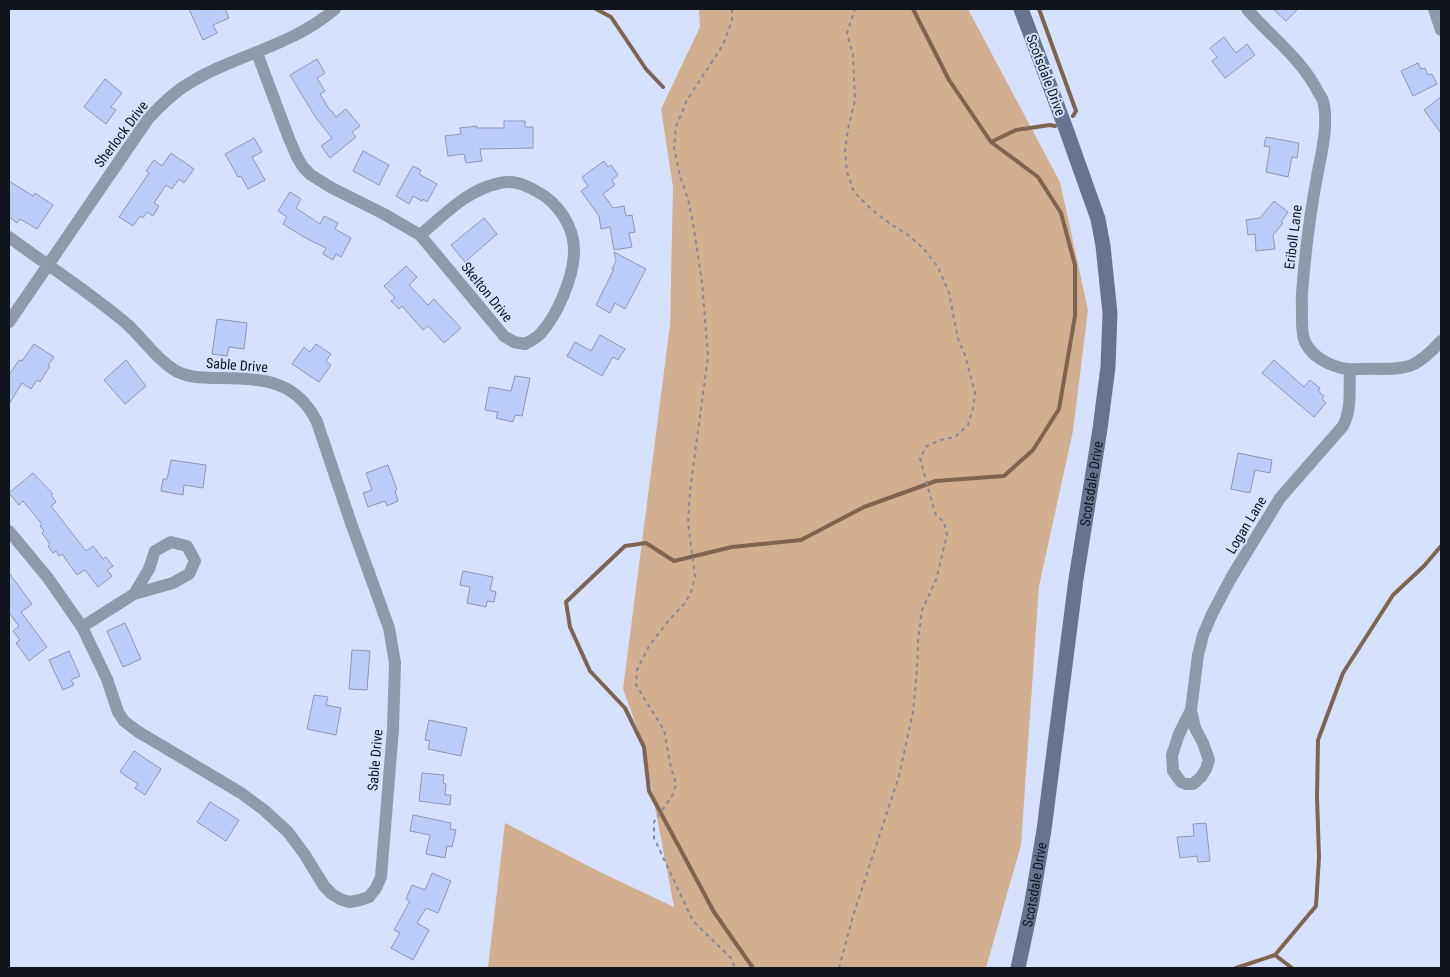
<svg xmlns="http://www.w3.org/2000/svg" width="1450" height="977" font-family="'Roboto Condensed',sans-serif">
<rect width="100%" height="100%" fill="#d6e2fd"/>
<path fill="#d3af91" d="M699,9H968L1060,182L1088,310L1073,431L1039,586L1021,845L986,968H488L505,823L600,872L674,907L643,744L623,689L670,325L673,187L661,109L700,27Z"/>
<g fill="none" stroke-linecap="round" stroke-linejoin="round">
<path stroke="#7f6551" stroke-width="4" d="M596,9L611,17L646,69L663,87
M1039,9L1076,111L1073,116
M991,142L1016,130L1050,125L1055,126
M1275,955L1292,968
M753,968L714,912L649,791L644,747L625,708L590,671L570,627L566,602L625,546L646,543L674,561L732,547L801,540L864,507L936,481L1004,476L1033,450L1059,409L1075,316V265L1061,213L1038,177L991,142L949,80L913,9
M1236,968L1275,955L1316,906L1319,857L1317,798L1318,740L1343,673L1393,595L1424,566L1441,546"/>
</g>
<path fill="#bbcdfa" stroke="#8d97b0" d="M189,9H225L229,18L213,25L217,33L203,40Z
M1273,9H1298L1286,21Z
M1224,37L1236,53L1247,44L1255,55L1225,78L1212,61L1217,57L1210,48Z
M317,59L325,73L317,78L325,91L320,94L330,111L331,110L336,117L346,109L360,126L352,132L356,137L330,158L321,146L332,138L316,118L290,75Z
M1418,63L1421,69L1425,68L1428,75L1432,74L1437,84L1413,96L1401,71Z
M105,79L122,93L111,107L116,110L106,124L84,107Z
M1441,97V133L1424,110Z
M504,121H525V127H533V148L480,149L482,161L466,163L464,154L448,156L445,136L461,134L460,128L477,126V128H504Z
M1266,137L1299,143L1297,158L1292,157L1288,177L1266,172L1270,147L1264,146Z
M254,138L262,152L252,157L265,180L248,189L241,176L238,177L225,154Z
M363,151L389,165L379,185L353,171Z
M171,153L194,169L184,183L179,179L172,189L166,185L154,203L159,206L153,216L147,212L143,218L140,216L133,226L119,217L149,173L146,171L154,160L162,166Z
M604,161L608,167L611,165L618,175L612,180L615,185L603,194L613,208L624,206L626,216L632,215L635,232L629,233L632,247L614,250L610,227L601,229L599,216L581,191L588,186L582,177Z
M413,166L421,170L419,174L437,184L427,202L423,199L422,201L413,196L409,204L396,196Z
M9,181L33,196L35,193L53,205L37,229L20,219L17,223L9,217Z
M290,192L301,199L296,208L320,224L324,216L338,223L335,229L351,238L341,257L336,254L333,260L323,254L326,248L302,236L283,224L287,217L278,211Z
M1274,201L1288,212L1281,222L1283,223L1273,235L1275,249L1256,251L1255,234L1248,235L1246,220L1260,218Z
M484,218L497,234L465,262L451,245Z
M614,252L646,269L625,309L615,303L610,313L596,305L614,269H612L616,261Z
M406,266L417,277L409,285L428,305L434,299L461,328L444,343L428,326L423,330L402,306L399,309L391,301L395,298L384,286Z
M217,319L247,323L244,349L229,347L227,356L212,354Z
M600,335L625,349L618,360L613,357L602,376L567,356L575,342L591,351Z
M34,344L54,357L48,365L50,366L40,382L37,380L31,389L22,383L9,404V375L19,360L22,361Z
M316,344L331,354L326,361L331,365L319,382L292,364L304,347L310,352Z
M126,360L146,386L125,404L104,380Z
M1274,360L1304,387L1310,380L1320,388L1318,391L1324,396L1322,399L1326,403L1314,417L1262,373Z
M515,376L530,378L522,416L515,415L513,422L496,418L498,412L485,410L489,387L511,391Z
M1238,453L1272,460L1270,473L1255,470L1250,493L1231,489Z
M171,460L206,465L203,488L184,485L183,495L161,491L163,479H167Z
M388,465L397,490L395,491L398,501L387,506L385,501L368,507L363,493L372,490L366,473Z
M33,473L53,494L51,495L56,502L51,506L86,551L93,546L103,559L106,557L113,566L107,570L112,576L98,587L85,570L77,575L62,554L59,556L56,551L53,553L48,546L50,544L42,533L44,531L40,526L42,524L23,501L19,505L9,493Z
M463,571L493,577L490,590L496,592L494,602L487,601L486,607L467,603L470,587L460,585Z
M9,573L32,604L21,612L47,647L29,661L16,643L20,640L13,631L19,626L9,613Z
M125,623L141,659L123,667L107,631Z
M352,650L370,651L367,690L349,689Z
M69,651L80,676L71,680L74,685L63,690L49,660Z
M314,695L328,697L326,705L341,708L336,735L307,729Z
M429,720L467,728L461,756L428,749L430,741L425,740Z
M134,751L161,769L145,795L135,788L138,784L120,772Z
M422,773L444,775L443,783L446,784L445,795H451L450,805L419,801Z
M210,802L239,820L226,841L197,822Z
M413,815L451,823L450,829L456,830L452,847L447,846L445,858L426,854L430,835L410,831Z
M1206,823L1210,861L1198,862L1197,856L1180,858L1177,837L1194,836L1193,824Z
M432,873L451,881L438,913L426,908L417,923L429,930L413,960L391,948L400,933L394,930L410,901L406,899L412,885L425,890Z"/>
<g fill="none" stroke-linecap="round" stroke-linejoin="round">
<path stroke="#818a9d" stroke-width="2" stroke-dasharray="4 4" stroke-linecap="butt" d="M732,9V20L723,45L687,100L676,127L674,148L680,176L688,199L693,223L702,282L708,356L690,491L688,522L695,577L691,592L685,603L669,620L649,646L637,670L636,685L664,730L671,768L676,784L672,796L654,822V838L693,921L731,958L735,968
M839,968L853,916L899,776L913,712L917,670L918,641L922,610L936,580L947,535L944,522L936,515L931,499L920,458L927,446L941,440L955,437L968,425L973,408L975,393L965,355L958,339L949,293L938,267L924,249L908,235L889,223L871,209L854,192L847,172L845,151L848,129L855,100L853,55L847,33L855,9"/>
<path stroke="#9098ab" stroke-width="12" d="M1247,9C1270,36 1302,59 1318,92C1321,96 1324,101 1324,105C1328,129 1321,154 1317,177C1311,208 1307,239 1304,270C1303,283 1301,295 1302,308C1302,317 1301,334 1305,342C1314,361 1340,371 1359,369C1375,368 1398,371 1412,365C1423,360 1433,350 1441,341
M1434,9L1441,30
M257,53L288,136L297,157L303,167L311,175L332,188L384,214L420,235C444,215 468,189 500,183C513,180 524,184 536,191C558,202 575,227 574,253C573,278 558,314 541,333C537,338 530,341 525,344L514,342L504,336L420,235
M9,237C48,266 91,293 128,325C143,339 161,364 178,372C191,378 206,378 220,378C262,379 296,379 317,422L351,523L389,628L395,663L393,729L381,877L376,888L369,897L360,900L349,902L340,899L332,894L324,886L305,855L288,832L264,810L241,793L137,731L124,721L118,712L107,679L82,627L48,578L9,531
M9,322L148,119C160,106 173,93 188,84C236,54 291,47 335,9
M82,627L134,594L173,583L189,574L195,561L187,546L171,542L155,551L149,569L134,594
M1191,710L1195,728L1203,743L1209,760L1206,769L1201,777L1193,784H1186L1181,782L1173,771L1172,755L1179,734L1191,710L1198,655L1203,635L1212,614L1231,578L1280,498L1343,426C1352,409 1349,389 1350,370"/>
<path stroke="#68748f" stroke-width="15" id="s1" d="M1018,968L1031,907L1044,830L1076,579L1100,429L1108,367L1110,313L1103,246L1098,219L1066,129L1021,9"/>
</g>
<g text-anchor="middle" stroke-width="4" stroke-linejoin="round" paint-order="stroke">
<g font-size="14" fill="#10141d" stroke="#d6e2fd">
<text transform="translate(1046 75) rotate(69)" y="5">Scotsdale Drive</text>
<text transform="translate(121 134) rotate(-53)" y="5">Sherlock Drive</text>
<text transform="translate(1293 237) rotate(-83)" y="5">Eriboll Lane</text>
<text transform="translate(487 292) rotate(51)" y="5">Skelton Drive</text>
<text transform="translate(237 365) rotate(4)" y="5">Sable Drive</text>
<text dy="5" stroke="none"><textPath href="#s1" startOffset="490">Scotsdale Drive</textPath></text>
<text transform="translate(1246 525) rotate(-59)" y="5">Logan Lane</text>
<text transform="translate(375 760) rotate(-85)" y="5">Sable Drive</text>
<text dy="5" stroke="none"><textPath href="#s1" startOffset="85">Scotsdale Drive</textPath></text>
</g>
</g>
<rect width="1450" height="977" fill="none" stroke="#10141d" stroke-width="20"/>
</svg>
